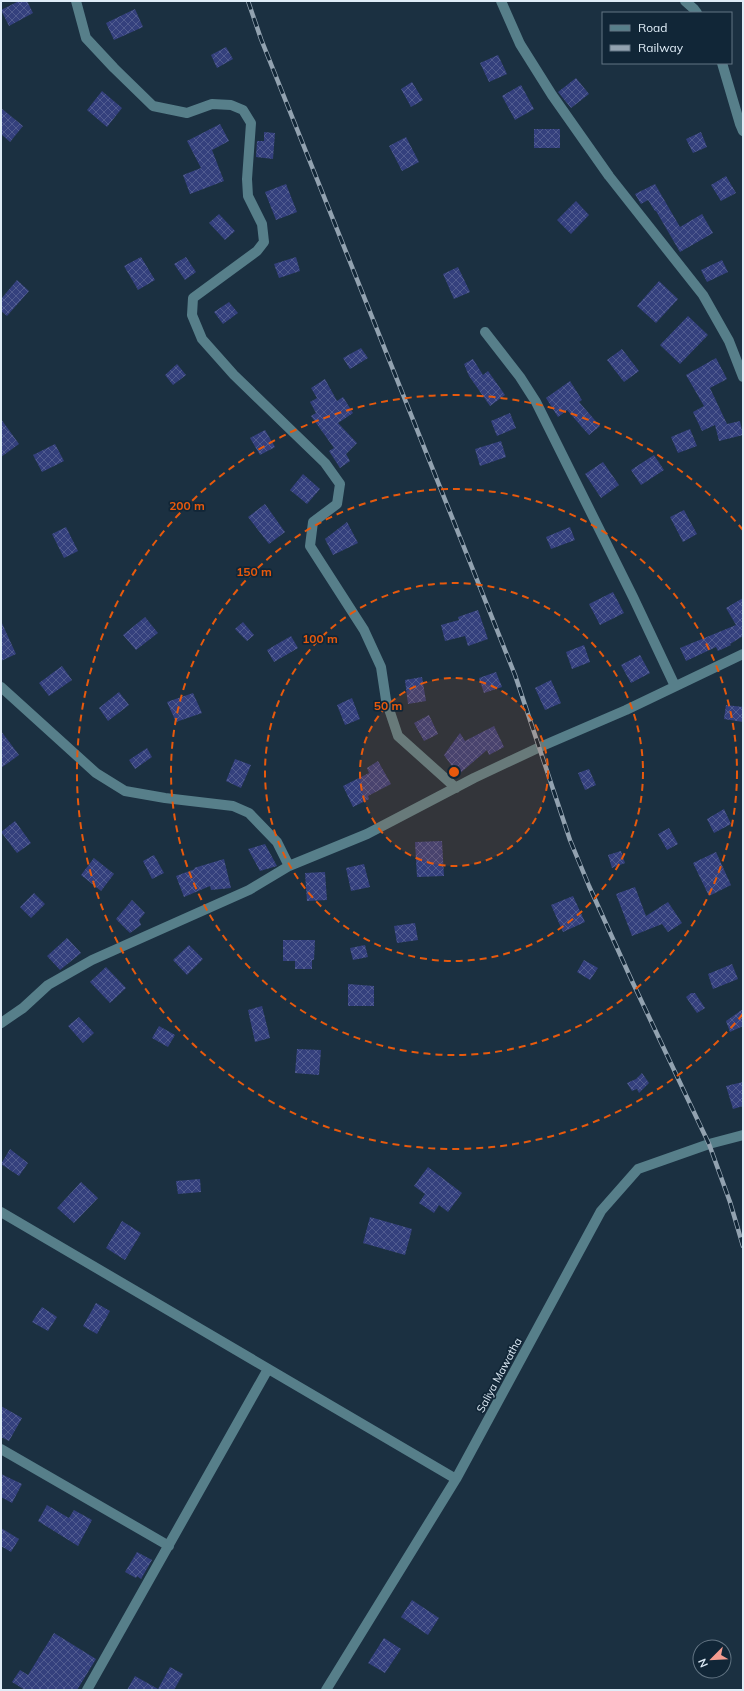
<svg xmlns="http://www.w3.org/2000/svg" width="744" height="1691" font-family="Mulish,sans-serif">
<defs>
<pattern id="building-cross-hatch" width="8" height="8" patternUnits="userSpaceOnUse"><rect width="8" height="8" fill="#34407d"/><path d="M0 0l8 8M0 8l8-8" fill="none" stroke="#515c90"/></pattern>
</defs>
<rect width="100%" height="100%" fill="#1b3041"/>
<path fill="url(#building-cross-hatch)" d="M19,1H27L33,13L9,26L1,10Z
M135,9L143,27L114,40L106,23Z
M226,47L233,59L217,68L211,55Z
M498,55L507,74L489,82L480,63Z
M576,78L589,94L571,108L558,92Z
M412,82L423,100L411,107L401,89Z
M521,85L534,109L515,120L502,96Z
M102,91L122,108L107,127L87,110Z
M1,108L23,126L10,142L1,134Z
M220,124L229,141L212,150L224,181L190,194L183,175L201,168L187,141Z
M534,129H560V148H534Z
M264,132L275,133L273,159L256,157L257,141H264Z
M701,132L707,147L693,153L686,139Z
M406,137L419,162L402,171L389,146Z
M726,176L736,193L721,201L711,185Z
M286,184L297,212L276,220L265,192Z
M655,184L680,227L702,214L713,233L680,252L656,211H655L648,200L641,204L635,194Z
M576,201L589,215L571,234L557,220Z
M219,214L235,231L225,240L209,223Z
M141,257L155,280L138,290L124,266Z
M186,257L196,272L185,280L174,264Z
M296,257L300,271L279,278L274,264Z
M722,260L728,272L707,282L701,270Z
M458,267L470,292L454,299L443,274Z
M17,280L29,291L7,316L1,311V299Z
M659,281L678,299L656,323L637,306Z
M229,302L238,313L223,324L214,312Z
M688,316L708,335L680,364L660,345Z
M361,348L368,358L350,369L343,358Z
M622,349L639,371L624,382L607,360Z
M716,358L727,379L710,388L727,424L740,421L743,435L719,441L715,425L702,431L693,412L704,406L686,375Z
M473,359L483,375L488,371L505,395L490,406L469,376L464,364Z
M177,364L186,375L173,385L165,375Z
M325,379L337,401L343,397L353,413L338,423L357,443L346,454L350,461L340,468L329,451L334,448L311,416L316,413L310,402L317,398L311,388Z
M570,381L582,400L579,402L600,426L589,435L567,410L558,417L546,398Z
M510,413L516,428L497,436L491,421Z
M1,419L19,444L1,457Z
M690,429L697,446L678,453L671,437Z
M265,430L275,447L260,455L250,438Z
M501,441L506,457L480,466L475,449Z
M55,444L64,461L42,472L33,455Z
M654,455L664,470L641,485L631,470Z
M603,462L619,485L601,498L585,474Z
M303,474L320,489L307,504L290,490Z
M265,504L285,532L269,544L248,517Z
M684,510L697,534L683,542L670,517Z
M347,522L358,543L333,555L325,539Z
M66,527L78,551L64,558L52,534Z
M570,527L575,540L551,549L546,537Z
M613,592L624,613L600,625L589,604Z
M743,598V636L730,644L731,645L718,651L716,647L686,661L680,648L736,625L726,608Z
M478,610L488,639L468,646L465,636L445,641L441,625L459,620L458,617Z
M145,617L158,633L136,650L123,635Z
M1,621L16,654L1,661Z
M243,622L254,635L247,641L235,629Z
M291,636L298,648L274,662L267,650Z
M584,645L590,662L572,669L566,652Z
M640,655L650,673L631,683L621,665Z
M62,666L72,680L49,696L39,683Z
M496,672L502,687L484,693L479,678Z
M422,677L426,701L408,704L405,680Z
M551,680L561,703L545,710L535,688Z
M119,692L129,705L108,721L99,708Z
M193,693L202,713L176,722L167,702Z
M352,698L360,719L345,725L337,705Z
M726,705L743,707V722L724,719Z
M429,715L438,734L424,741L414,723Z
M494,726L504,747L489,755L487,750L458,775L444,755L460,733L465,741Z
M1,731L19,755L1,768Z
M147,748L152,757L135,769L129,760Z
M235,759L251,765L241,788L226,781Z
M378,761L391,784L368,796L369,799L353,807L343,786L369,773L367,768Z
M589,769L596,785L585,790L578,773Z
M724,809L731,824L714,833L707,819Z
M15,821L31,843L17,853L1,832Z
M669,828L678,844L667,850L658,834Z
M442,841L444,876L417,877L415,842Z
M265,844L277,866L260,871L248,849Z
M621,851L625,863L612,868L608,855Z
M716,852L731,885L709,896L693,863Z
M154,855L164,873L152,879L143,861Z
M94,858L114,874L101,891L81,875Z
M224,859L231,888L211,890L210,886L184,897L176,876L195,869L194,868Z
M364,864L370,887L351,891L346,868Z
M325,872L327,900L307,901L305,873Z
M635,887L646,916L668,902L682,923L668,932L662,924L632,936L616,894Z
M34,893L45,904L31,918L20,907Z
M573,896L585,922L563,932L551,905Z
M132,900L145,913L139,920L141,925L130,933L116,919Z
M415,923L418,940L397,943L394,926Z
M67,938L81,953L60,970L47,956Z
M283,940H315L314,960H312V969H295V961H283Z
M189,945L203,959L187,975L173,960Z
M365,945L368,957L353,960L350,948Z
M584,960L598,968L590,980L577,972Z
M732,964L738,979L713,989L708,974Z
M106,967L126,988L110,1003L90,982Z
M348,984L374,986V1006H348Z
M691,993H695L705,1008L697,1013L686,997Z
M262,1006L270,1038L255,1042L248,1010Z
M743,1009V1026L730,1032L726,1021Z
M79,1017L94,1033L83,1043L68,1026Z
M159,1026L175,1035L168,1047L152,1038Z
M297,1049L321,1050L319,1075L295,1073Z
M642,1073L649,1083L639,1093L637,1089L632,1091L627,1083L636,1079Z
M743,1082V1106L733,1109L726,1086Z
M10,1149L28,1163L19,1176L1,1164Z
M428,1167L462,1193L448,1212L439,1205L434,1213L419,1203L425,1194L414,1186Z
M200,1179L201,1192L178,1194L176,1181Z
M81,1182L98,1198L74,1223L57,1208Z
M370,1217L412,1229L405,1255L363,1243Z
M122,1221L141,1233L125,1260L106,1248Z
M96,1303L110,1311L97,1334L83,1326Z
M42,1307L57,1317L48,1331L32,1322Z
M1,1406L22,1418L9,1441L1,1437Z
M1,1474L22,1484L12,1503L1,1497Z
M47,1505L69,1518L74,1510L92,1520L78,1546L38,1521Z
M1,1528L19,1539L11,1552L1,1546Z
M137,1552L152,1560L141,1579L137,1576L136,1578L125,1572Z
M412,1600L439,1618L428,1635L401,1617Z
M54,1633L96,1659L77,1690H25L12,1682L20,1670L28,1675Z
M384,1638L401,1649L385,1673L368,1663Z
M170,1667L183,1674L174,1690H127L135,1676L158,1689Z"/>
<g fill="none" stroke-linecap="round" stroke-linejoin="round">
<path stroke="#577f8a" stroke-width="10" d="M76,1L86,38L114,68L153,106L187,113L212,104L231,105L243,110L251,123L247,179L248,196L262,224L264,242L257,251L193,298L192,315L202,339L234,375L325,463L340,484L337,504L313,522L310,546L364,630L381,667L386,700L398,736L456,788
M501,1L520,44L552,95L609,176L703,295L729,341L743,377
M685,1L694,9L697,13
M722,63L740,124L743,131
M485,332L520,377L536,402L633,597L675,686
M1,687L96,773L125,791L165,798L233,806L249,813L277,842L289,866
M1,1023L23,1008L48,985L92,960L249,890L289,866L367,834L474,778L540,747L626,710L743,654
M1,1212L456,1479
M1,1449L169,1546
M87,1690L268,1369
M326,1690L456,1479L601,1211L638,1169L709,1144L743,1135"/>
<defs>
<path id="rail" d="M248,1L261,39L515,675L570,840L589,886L632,981L709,1144L730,1202L743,1246"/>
</defs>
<use href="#rail" stroke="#92a2b0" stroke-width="4.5"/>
<use href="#rail" stroke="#112637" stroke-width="3" stroke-dasharray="9" stroke-linecap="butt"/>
</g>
<circle cx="454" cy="772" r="94" fill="#e8590c" fill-opacity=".12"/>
<g fill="none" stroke="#e8590c" stroke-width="2" stroke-dasharray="7 5">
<circle cx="454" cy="772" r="94"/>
<circle cx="454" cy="772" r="189"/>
<circle cx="454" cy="772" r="283"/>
<path d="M743 1014A377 377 0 1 1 743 530"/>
</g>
<g text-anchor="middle" stroke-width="3.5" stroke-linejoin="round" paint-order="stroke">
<g font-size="11" fill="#dfecf7" stroke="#112637">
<text transform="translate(499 1375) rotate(-62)" y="4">Saliya Mawatha</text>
</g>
</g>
<circle cx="454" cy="772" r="6" fill="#e8590c" stroke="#112637" stroke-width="2"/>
<g font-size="12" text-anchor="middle" font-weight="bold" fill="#e8590c" stroke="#112637" stroke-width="3.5" stroke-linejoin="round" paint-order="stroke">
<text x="187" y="510">200 m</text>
<text x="254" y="576">150 m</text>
<text x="320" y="643">100 m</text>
<text x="388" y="710">50 m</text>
</g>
<rect width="744" height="1691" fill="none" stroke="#dfecf7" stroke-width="4"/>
<rect x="602" y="12" width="130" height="52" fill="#112637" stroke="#637584"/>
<rect x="610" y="25" width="20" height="6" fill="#577f8a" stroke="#637584"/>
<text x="638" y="32" font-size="12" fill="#dfecf7">Road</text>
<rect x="610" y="45" width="20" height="6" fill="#92a2b0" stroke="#637584"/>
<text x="638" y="52" font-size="12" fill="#dfecf7">Railway</text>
<g transform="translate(712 1659) rotate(246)"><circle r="19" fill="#112637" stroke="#637584"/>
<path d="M0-3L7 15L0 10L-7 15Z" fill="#f59c90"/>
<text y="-6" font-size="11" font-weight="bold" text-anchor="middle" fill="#dfecf7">N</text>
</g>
</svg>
